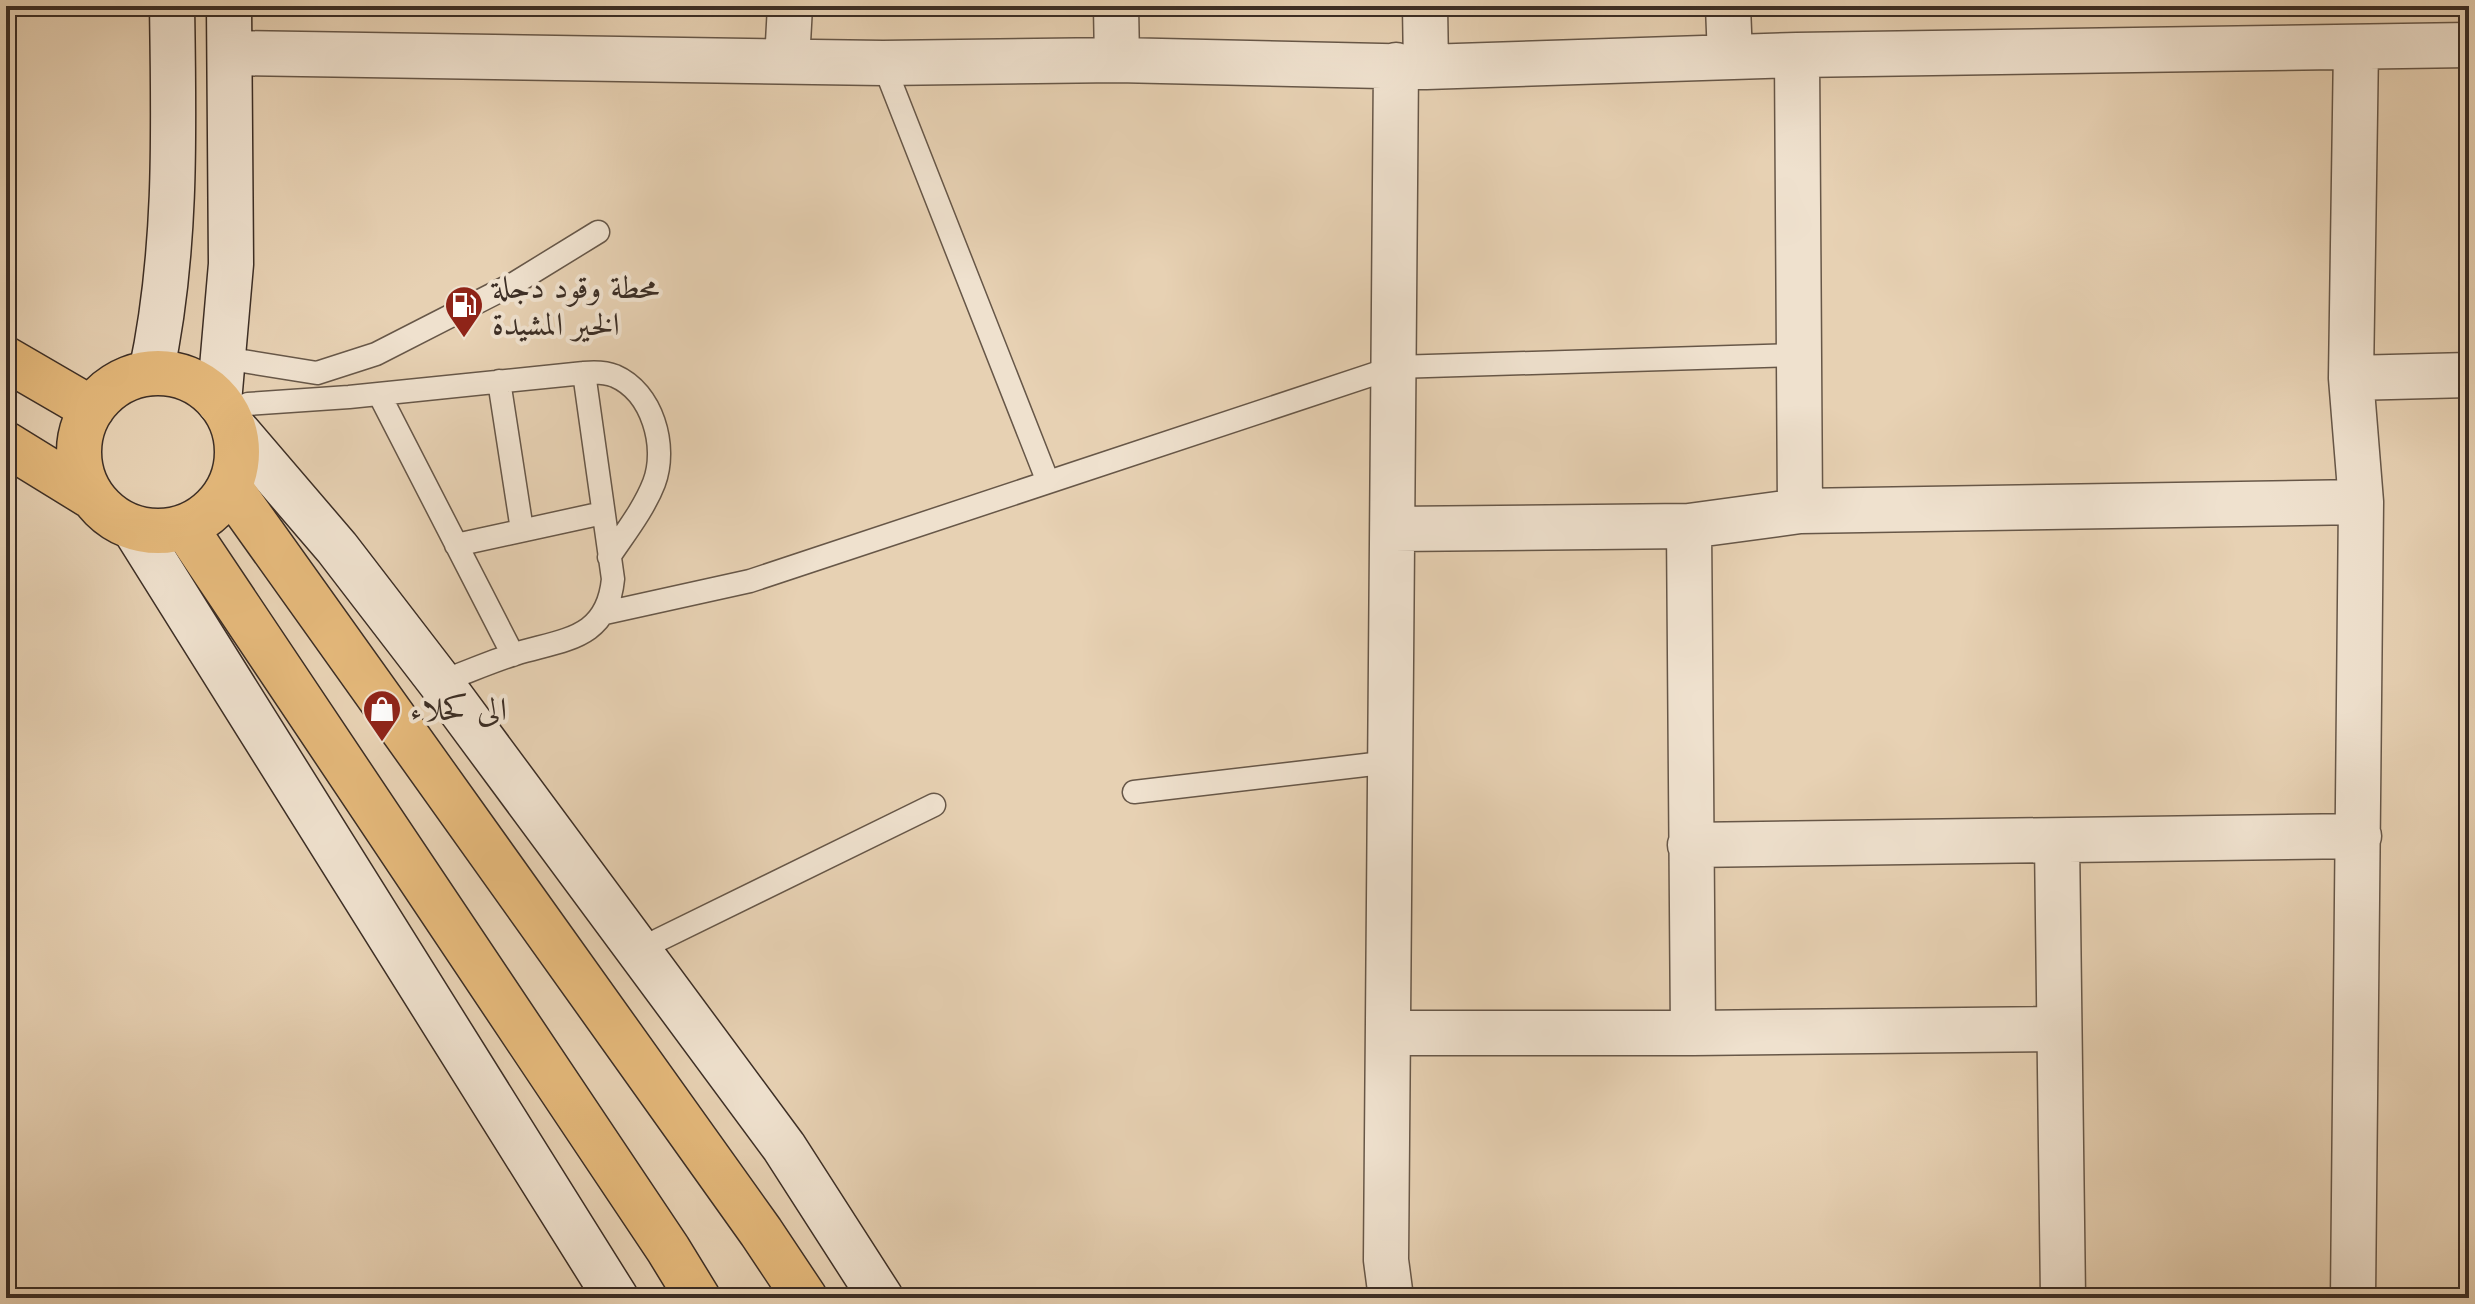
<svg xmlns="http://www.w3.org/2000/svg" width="2475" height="1304" font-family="'Old Standard TT',Amiri,serif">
<rect width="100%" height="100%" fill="#e7d1b3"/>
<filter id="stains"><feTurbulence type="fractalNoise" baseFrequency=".0025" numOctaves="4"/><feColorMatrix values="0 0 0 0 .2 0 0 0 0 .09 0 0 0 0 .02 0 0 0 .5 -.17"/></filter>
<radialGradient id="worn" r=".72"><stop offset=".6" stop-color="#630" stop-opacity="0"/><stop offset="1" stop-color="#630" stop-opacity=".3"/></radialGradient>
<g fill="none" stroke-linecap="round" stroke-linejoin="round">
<defs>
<path id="lane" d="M883,63L1048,482
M224,358L317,373L376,354L515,283L598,232
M499,381L522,530
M379,394L513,655
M227,414L248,404L349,397L584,373C594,372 605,372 615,376C652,392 668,446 654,483C644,509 625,533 609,557
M456,545L603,513
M605,613L750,581L1395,367L1797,355
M440,682C465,673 490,662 515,654C564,639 607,640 613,579L584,373
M1134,792L1391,762
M638,950L934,805"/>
<path id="street" d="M1116,6L1117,60
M1425,6L1426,67
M1728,6L1730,57
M231,53L883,63L1117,60L1426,67L1797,55L2469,45
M1797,55L1800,511
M787,61L790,6
M2351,378L2469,375
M1394,529L1689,526
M2057,841L2063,1298
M1690,845L2359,836
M1388,1033H1693L2057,1029
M1693,1033L1689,526L1800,511L2361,502
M1391,1298L1386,1260L1396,65
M2353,1298L2361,502L2351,378L2356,47"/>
<path id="secondary" d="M151,373C177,253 174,129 172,6
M219,402L231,264L229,6
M235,429L337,548L440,682L784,1147L881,1298
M134,528L616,1298"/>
<path id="primary" d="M6,359L92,409
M79 452a79 79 0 1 1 158 0a79 79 0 1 1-158 0Z
M6,444L92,497
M230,488L761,1232L805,1298
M185,527L668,1249L698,1298"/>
</defs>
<use href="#lane" stroke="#675748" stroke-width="25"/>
<use href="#street" stroke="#675748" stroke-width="47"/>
<use href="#secondary" stroke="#3c2e25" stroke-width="47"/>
<use href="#primary" stroke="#3c2e25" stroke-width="47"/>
<use href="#lane" stroke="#efe1ce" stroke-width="22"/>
<use href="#street" stroke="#efe1ce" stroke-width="44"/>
<use href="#secondary" stroke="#efe1ce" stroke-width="44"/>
<use href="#primary" stroke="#e4b87a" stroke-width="44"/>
</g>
<defs>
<symbol id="fuel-pin" viewBox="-11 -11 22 30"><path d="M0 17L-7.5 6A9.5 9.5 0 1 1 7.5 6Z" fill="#8f2418" stroke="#efe1ce"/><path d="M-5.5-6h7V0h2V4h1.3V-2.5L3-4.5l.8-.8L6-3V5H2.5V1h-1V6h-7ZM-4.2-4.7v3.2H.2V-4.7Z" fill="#fff"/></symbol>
<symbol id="shop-pin" viewBox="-11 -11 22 30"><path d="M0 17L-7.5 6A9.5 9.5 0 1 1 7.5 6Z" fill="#8f2418" stroke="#efe1ce"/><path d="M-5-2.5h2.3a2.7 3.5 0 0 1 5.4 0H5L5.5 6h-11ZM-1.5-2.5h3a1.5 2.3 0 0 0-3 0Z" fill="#fff"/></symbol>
</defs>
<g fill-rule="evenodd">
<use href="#fuel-pin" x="442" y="283" width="44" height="60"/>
<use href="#shop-pin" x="360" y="687" width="44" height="60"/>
</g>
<g text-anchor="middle" stroke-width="8" stroke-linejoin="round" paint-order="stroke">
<g font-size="32" fill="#3c2e25" stroke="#efe1ce" text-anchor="start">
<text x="492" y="298">محطة وقود دجلة<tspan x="492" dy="37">الخير المشيدة</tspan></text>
<text x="410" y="720">الى كحلاء</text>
</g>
</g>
<rect width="2475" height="1304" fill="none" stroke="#e7d1b3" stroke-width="32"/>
<rect x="8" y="8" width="2459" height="1288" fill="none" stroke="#3c2e25" stroke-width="4"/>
<rect x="16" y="16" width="2443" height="1272" fill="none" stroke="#3c2e25" stroke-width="2"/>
<rect width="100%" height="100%" filter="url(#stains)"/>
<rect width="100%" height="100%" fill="url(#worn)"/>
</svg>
